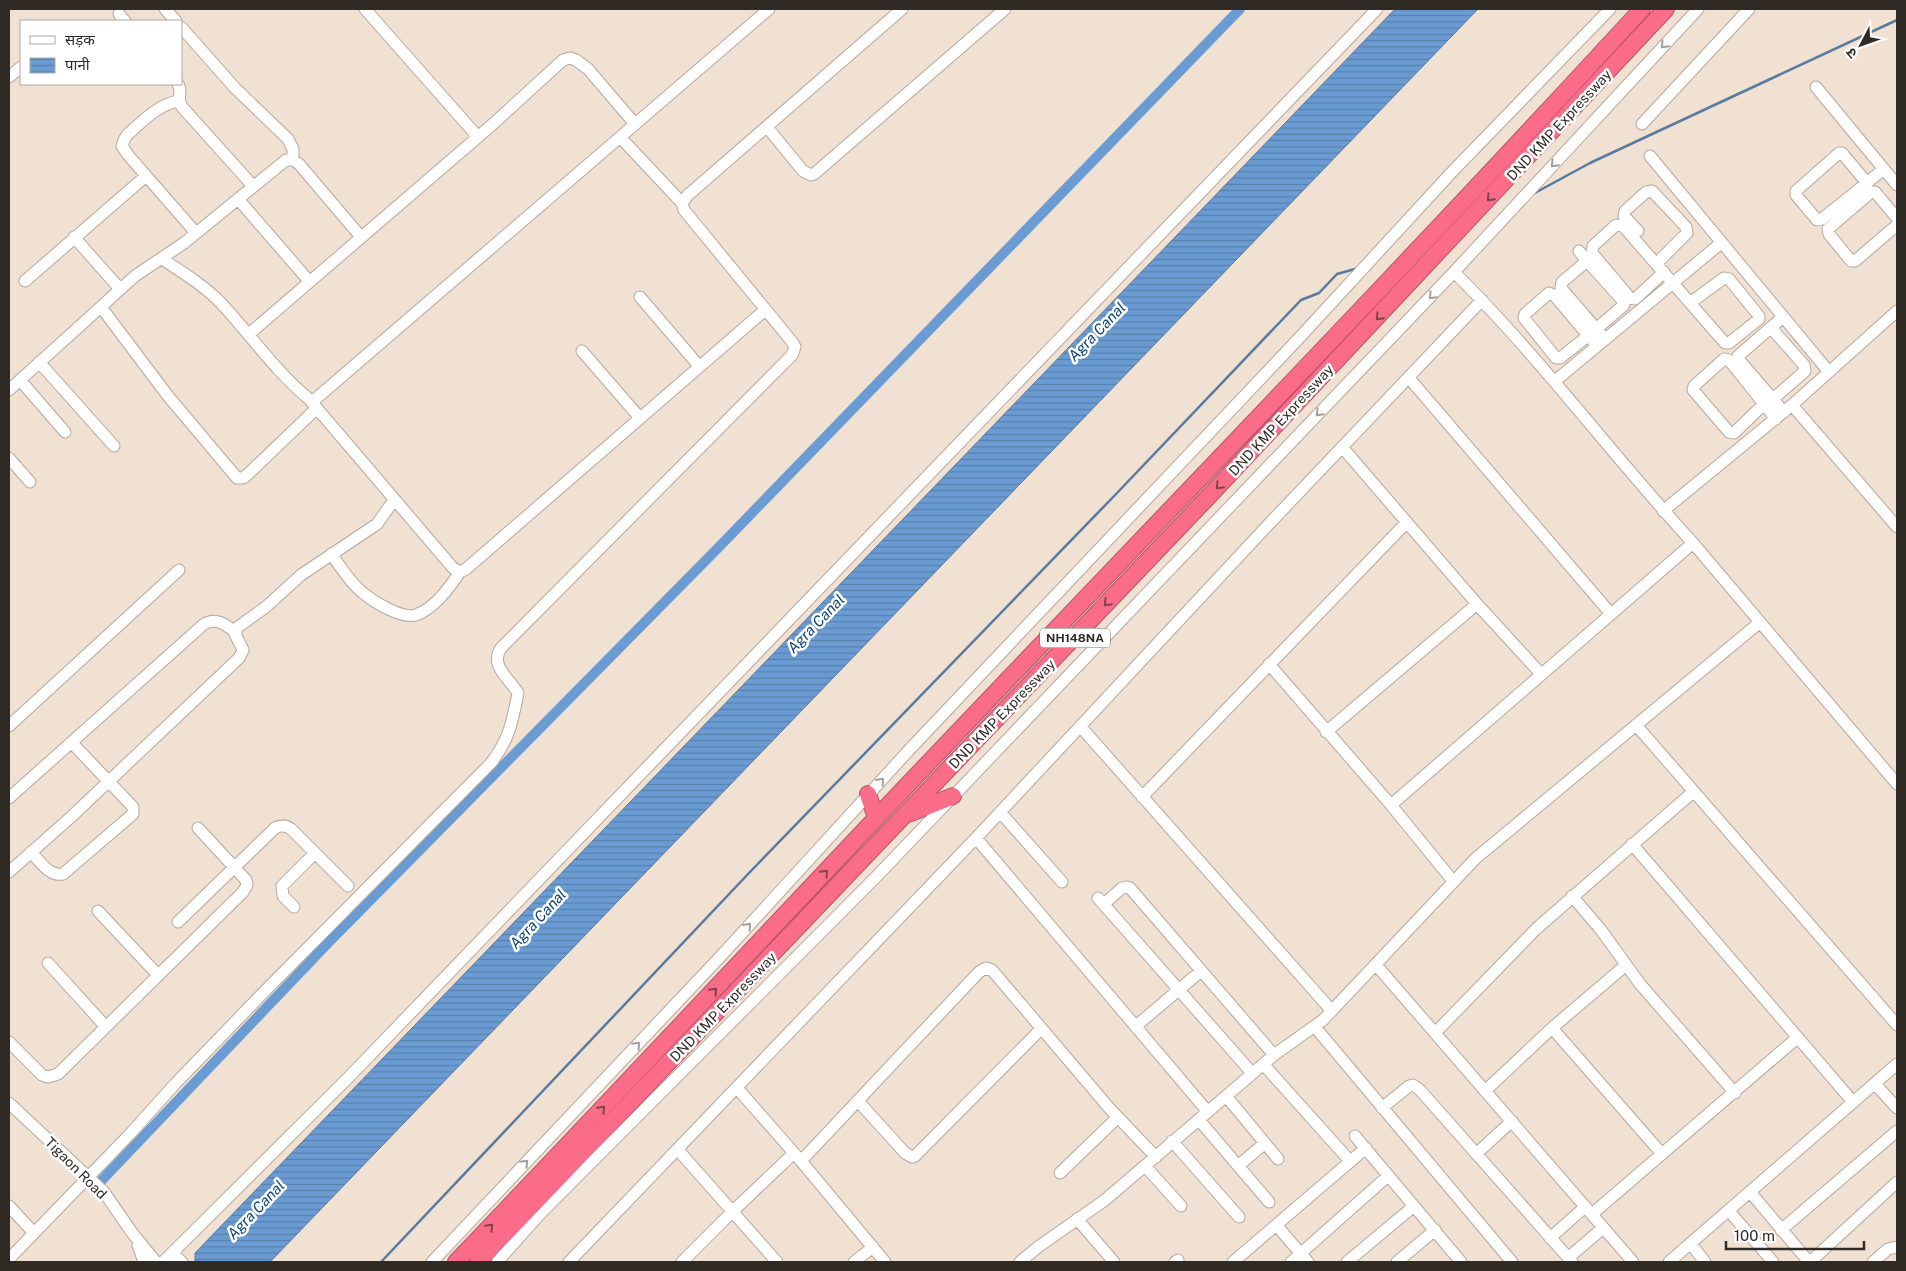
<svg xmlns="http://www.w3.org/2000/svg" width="1906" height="1271" font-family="'Public Sans','Noto Sans Devanagari',sans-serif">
<defs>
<pattern id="water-rules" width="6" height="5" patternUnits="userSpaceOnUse" patternTransform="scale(1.25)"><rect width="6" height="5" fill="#6a9cd3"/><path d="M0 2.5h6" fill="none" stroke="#587fab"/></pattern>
</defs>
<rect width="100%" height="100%" fill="#f1e1d2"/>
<path fill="url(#water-rules)" stroke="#597a9f" d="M1395,9H1478L270,1262H195V1253Z"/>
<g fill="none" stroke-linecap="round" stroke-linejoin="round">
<path stroke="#597a9f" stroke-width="2.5" d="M1533,194L1590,163L1897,20
M381,1262L749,873L1117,493L1301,300L1319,293L1337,274L1355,269"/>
<path stroke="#6a9cd3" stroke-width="10" d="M102,1180L328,943L717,549L1240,9"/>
<defs>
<path id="minor" d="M165,9L176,21
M365,9L478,137
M119,14L125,21
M181,27L235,88L288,139L293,149V160
M9,77L21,67
M178,84C183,92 176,99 182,107L253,186
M1816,87L1897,185
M179,101C158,104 142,122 127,135L124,140L122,146L128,155L196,233
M1642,124L1749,9
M767,127L803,171L811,175L814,174L1005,9
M620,137L682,203
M1650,156L1829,372
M1867,183L1842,153H1839L1796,191V195L1817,220L1822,219L1884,169
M238,199L309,281
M1897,218L1875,192H1871L1828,229L1829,234L1851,261H1855L1897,225
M1638,231L1624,216L1625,211L1646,192L1652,191L1686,227L1687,233L1661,259
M74,237L120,289
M1579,251L1587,261L1562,282L1561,288L1605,339
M162,259C182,272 203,285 220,302C250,334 275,371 309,399L453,568L460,572L466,569L765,310
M1587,261L1623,301L1624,305L1596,329
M1454,272C1540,357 1611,454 1693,543L1897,784
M1664,272L1635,299L1630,298L1592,253L1593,246L1616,225L1623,226C1657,265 1691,304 1725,343H1729L1759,319V316L1729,279L1724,278L1690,303
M25,281L146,176
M640,297L699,366
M101,307L168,396L237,478H243L247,475L317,408
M1783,317L1738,356L1740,361L1784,412
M1771,328L1804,365L1805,371L1773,399
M249,334L493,124L563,60L570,58L576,60L588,69L635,124
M1589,335L1560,358H1556L1524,318L1525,314L1549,293L1554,295L1597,346
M582,351L640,418
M39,362L114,446
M1409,378L1611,614
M20,380L65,432
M1555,381L1721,243
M9,390L135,276L184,243L286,160H293L299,164L361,237
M312,402L769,9
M1764,404L1734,433L1729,432L1693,390L1694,386L1724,359L1729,360L1776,419
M1792,405L1897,527
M1342,447L1477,604L1541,674
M9,458L30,482
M1663,511L1792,405L1897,311
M331,554C341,567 350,583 363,593C374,602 401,619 416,615C435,608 449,588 460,572
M1269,664L1391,805L1453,881
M1636,725L1897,1025
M9,726L179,570
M1080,726L1332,1011
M1326,732L1477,604
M1142,797L1407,522
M9,798L204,624C216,617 225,624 235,632
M1391,805L1693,543
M1000,812L1062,882
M976,838L1208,1112
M1632,844L1853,1102
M31,852C40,861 49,877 63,874L133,814V807L72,743
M9,872L71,817L239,658L243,650L235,634L238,627L267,606L301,575L377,524L394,500
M1572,896L1601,930L1640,984L1735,1093
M1098,898L1252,1073
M1104,904L1122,888L1127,887L1130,888L1274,1055
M294,907L283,896L282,886L315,853
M98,911L158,975
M178,922L275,828C281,825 286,825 291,829L348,886
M48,963L106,1027
M1377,966L1633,1262
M1136,1026L1201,971
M1315,1027L1512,1262
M1552,1028L1662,1154
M1436,1032L1536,929L1693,792
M9,1042L42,1075L48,1077L58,1074L243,892L247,885L246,880L198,828
M1263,1064L1350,1161
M1875,1084L1897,1108
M737,1088L801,1161L885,1262
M1486,1090L1552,1028L1626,965
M1226,1096L1278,1159
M858,1101L905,1153L912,1157L915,1156L1041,1029
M9,1103L104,1192L133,1234L156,1262
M1382,1108L1409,1086L1413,1085L1420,1090L1572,1262
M1199,1120L1269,1202
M1355,1136L1461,1262
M1172,1141L1239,1217
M678,1150L777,1262
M1476,1154L1512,1121
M801,1161L979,972L986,968L992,970L1110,1109L1156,1157
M1145,1166L1181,1206
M1238,1166L1265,1143
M1060,1173L1118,1117
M1751,1193L1809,1262
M9,1206L34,1233
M1729,1211L1773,1262
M1592,1214L1797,1038
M1077,1219L1114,1262
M1277,1226L1308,1262
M1781,1230L1897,1131
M1550,1238L1585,1207
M1691,1244L1705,1262
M138,1245L144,1262
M172,1253L182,1262
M1568,1258L1603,1228
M9,1259L130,1134L175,1084L262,994L491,763C510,738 512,722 518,693C510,679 489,666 501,648L792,355L795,347L793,343L684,210L682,203L688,195L902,9
M163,1262L348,1078L1377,9
M432,1262L720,957L910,749L1301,336L1451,173L1610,9
M497,1262L540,1214L877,876L1454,272L1698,9
M569,1262L976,838L1269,524L1482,300
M682,1262L733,1211L794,1153
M854,1262L873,1247
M1020,1262L1038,1247L1105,1200L1274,1055L1323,1020L1476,858L1759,623
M1175,1262L1178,1260
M1233,1262L1366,1148
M1291,1262L1388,1176
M1347,1262L1414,1206
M1397,1262L1435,1230
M1669,1262L1897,1064
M1810,1262L1897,1182
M1873,1262L1888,1249L1897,1247"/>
<path id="highway" d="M868,794L876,818
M911,813L953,796
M456,1262C598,1114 738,964 879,815C1134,546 1392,281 1642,9
M478,1262L1209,496L1666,9"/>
</defs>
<use href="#minor" stroke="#b6a79a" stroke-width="13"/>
<use href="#highway" stroke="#b35565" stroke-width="18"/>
<use href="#minor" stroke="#fff" stroke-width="11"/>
<use href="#highway" stroke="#fa6c88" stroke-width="16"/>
</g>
<defs><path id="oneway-chevron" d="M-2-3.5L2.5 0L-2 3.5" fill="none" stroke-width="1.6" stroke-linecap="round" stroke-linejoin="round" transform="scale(1.25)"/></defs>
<g stroke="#a29f9d">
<use href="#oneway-chevron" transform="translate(1664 45) rotate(133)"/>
<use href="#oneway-chevron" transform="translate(1554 164) rotate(133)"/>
<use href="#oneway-chevron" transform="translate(1432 296) rotate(134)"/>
<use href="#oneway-chevron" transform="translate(1319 413) rotate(134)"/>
<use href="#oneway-chevron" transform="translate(881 781) rotate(-48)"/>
<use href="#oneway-chevron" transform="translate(748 926) rotate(-48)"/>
<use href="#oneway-chevron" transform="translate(637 1045) rotate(-47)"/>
<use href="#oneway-chevron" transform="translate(525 1163) rotate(-47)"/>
</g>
<g stroke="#81444d">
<use href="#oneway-chevron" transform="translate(1490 198) rotate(133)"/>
<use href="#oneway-chevron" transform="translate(1379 317) rotate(133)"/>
<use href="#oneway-chevron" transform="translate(1219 486) rotate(133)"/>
<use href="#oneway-chevron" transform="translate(1107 603) rotate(134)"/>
<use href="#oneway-chevron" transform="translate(825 873) rotate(-47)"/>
<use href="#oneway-chevron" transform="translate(714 991) rotate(-47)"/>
<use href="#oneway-chevron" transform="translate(602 1109) rotate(-46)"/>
<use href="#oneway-chevron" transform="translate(490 1227) rotate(-46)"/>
</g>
<g text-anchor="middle" stroke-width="5" stroke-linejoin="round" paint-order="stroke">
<rect fill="#fff" stroke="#6e6a66" stroke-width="1" x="1040" y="628.5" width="70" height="19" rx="4"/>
<g font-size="12" font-weight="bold" fill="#302a25">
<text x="1075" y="642">NH148NA</text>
</g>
<g font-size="14" fill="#302a25" stroke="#fff">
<text transform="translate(1559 125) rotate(-47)" y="5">DND KMP Expressway</text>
<text transform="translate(1281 420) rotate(-47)" y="5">DND KMP Expressway</text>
<text transform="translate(1002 714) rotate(-46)" y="5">DND KMP Expressway</text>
<text transform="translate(723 1007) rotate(-46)" y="5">DND KMP Expressway</text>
<text transform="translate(76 1168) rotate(45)" y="5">Tigaon Road</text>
</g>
<g font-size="15" font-style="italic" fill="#0d4376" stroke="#fff">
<text transform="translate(1097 332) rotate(-46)" y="5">Agra Canal</text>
<text transform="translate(816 624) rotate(-46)" y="5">Agra Canal</text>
<text transform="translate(538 919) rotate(-47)" y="5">Agra Canal</text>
<text transform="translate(256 1210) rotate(-46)" y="5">Agra Canal</text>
</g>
</g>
<rect width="1906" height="1271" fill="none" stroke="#302a25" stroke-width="20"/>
<rect x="20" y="20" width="162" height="65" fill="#ffffff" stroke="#acaaa8"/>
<rect x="30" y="36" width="25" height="8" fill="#ffffff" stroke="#acaaa8"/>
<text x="65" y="45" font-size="15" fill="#302a25">सड़क</text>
<rect x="30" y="58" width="25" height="15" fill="url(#water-rules)" stroke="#acaaa8"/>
<text x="65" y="70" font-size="15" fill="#302a25">पानी</text>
<g transform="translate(1861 45) rotate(229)" stroke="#ffffff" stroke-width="4" paint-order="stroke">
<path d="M0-4L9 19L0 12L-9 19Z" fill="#302a25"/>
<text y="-8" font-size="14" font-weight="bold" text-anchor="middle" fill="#302a25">उ</text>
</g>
<path d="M1726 1241v8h138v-8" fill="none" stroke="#302a25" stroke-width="2.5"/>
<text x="1734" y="1241" font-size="15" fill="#302a25" stroke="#ffffff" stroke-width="4" paint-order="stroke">100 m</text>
</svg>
